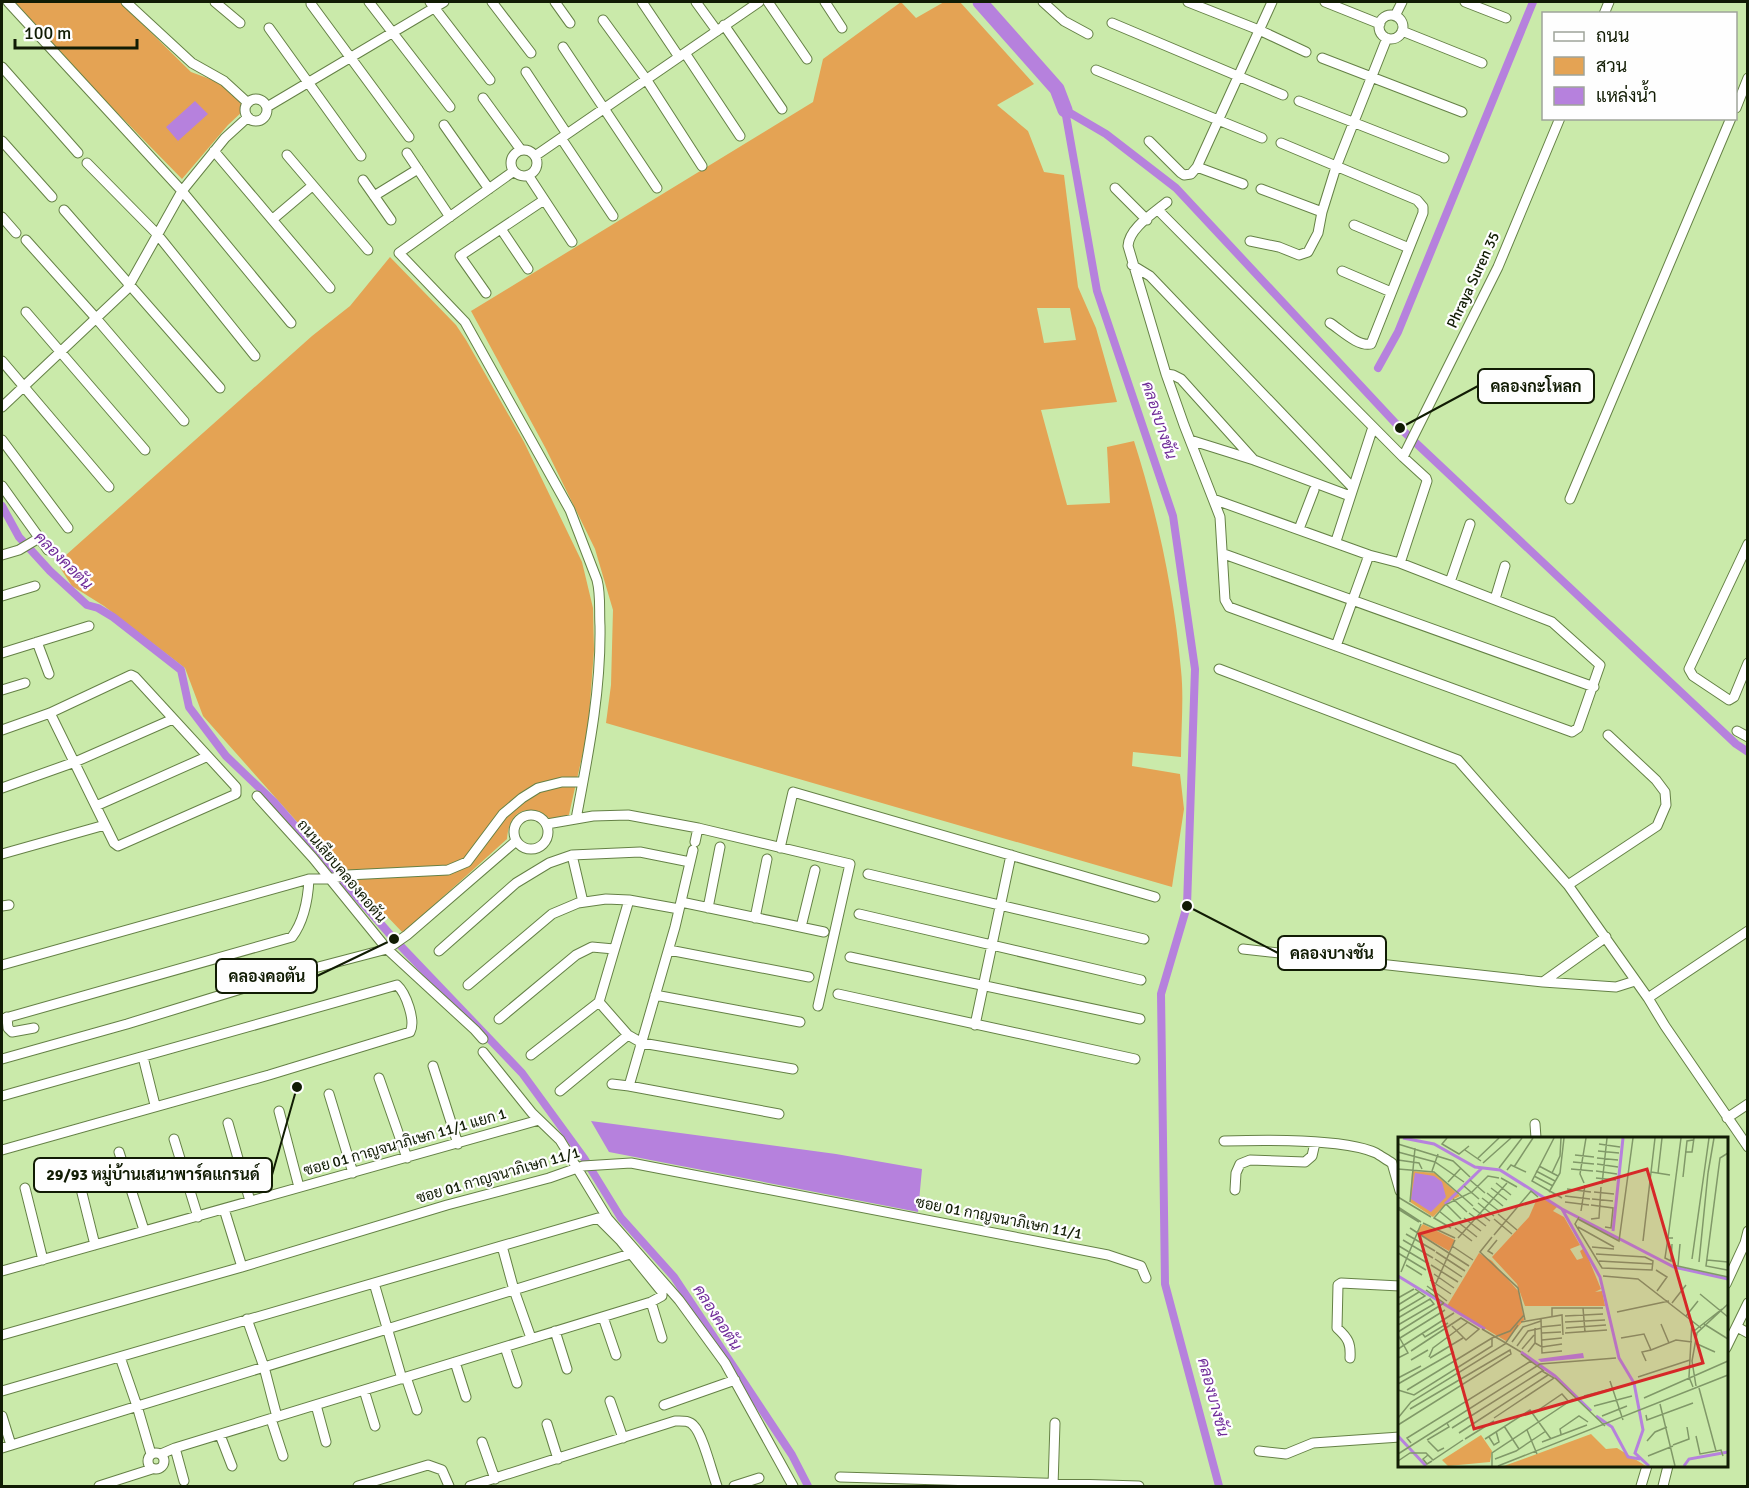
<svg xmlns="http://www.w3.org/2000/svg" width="1749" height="1488" font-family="Signika,Sarabun,sans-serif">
<rect width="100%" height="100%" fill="#caeaaa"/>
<path fill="#e4a354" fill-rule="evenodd" d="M9,2H120L191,72L218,82L243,98L244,110L228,125L182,179Z
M901,2L916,18L944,2H960L1034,84L997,105L1028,131L1044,172L1064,175L1078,287L1096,328L1117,402L1041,410L1067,505L1110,503L1107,447L1134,441C1158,516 1174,592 1181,670C1184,698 1181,728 1181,757L1133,752L1132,766L1180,774L1184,809L1172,887L606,723L611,685L613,610L595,549L546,449L471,311L813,102L823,59ZM1037,308H1070L1076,340L1044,343Z
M390,257L456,325L466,340L524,442L582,562L593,608L594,650L588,730L568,819C564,819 558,821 554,820C548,819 543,812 537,811C516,806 508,822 507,839L403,933L299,824L203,716L185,668L104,606L72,586L57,563L312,336L350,306Z"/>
<path fill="#b681dd" d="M195,101L208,114L178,141L166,127Z
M591,1121L836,1154L922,1169L918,1212L609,1152Z"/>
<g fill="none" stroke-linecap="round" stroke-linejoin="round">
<path stroke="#b681dd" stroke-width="8" d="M1065,110L1097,291L1173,516L1195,669L1187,906L1161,994L1165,1284L1219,1486
M1065,110L1106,134L1176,188L1400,428L1736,744L1748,752
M1378,368L1398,332L1533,2
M2,506L19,537L50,571L87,605L98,608L113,617L181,670L189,707L226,756L274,802L394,939L522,1073L584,1158L621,1218L674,1277L792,1455L808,1486"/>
<path stroke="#b681dd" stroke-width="15" d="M980,2L1057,89L1065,110"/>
<defs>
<path id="minor" d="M8,2L182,191L291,323
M126,2L192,63L224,81L248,103
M215,2L240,23
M369,2L450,107
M430,2L490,80
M492,2L531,53
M555,2L570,23
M642,2L679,57
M696,2L717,31
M768,2L807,59
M825,2L842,28
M1043,2L1064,21L1088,34
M1188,2L1259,30L1306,52
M1325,2L1380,24
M1465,2L1506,18
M311,4L409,137
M1604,14L1609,2
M1379 27a12 12 0 1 1 24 0a12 12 0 1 1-24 0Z
M1395,16L1402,2
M603,20L646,79L702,166
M1112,23L1283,95
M724,25L782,109
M269,28L361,156
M1402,31L1482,63
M563,47L657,188
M685,53L740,136
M1322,58L1462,112
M2,67L78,153
M1096,70L1262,138
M526,72L567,134
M483,98L521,150
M245 110a11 11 0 1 1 22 0a11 11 0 1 1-22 0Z
M1299,101L1444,158
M267,107L444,2
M1736,108L1748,78
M444,125L489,189
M561,138L613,216
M2,141L52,197
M1149,141L1181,173L1184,175L1191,174L1197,167L1272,2
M1281,143L1417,200L1423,207V213L1371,344C1358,347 1341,330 1330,323
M511 163a13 13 0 1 1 26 0a13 13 0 1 1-26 0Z
M214,151L330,288
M407,153L450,217
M287,155L368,250
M535,156L759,2
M87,163L157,234L255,356
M1197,167L1243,184
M514,171L399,253L465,322L570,510L597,580C601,595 599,611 600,626C601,692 588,755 576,819
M528,175L572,242
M363,180L391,220
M1115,188L1147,220
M1261,189L1322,212
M374,196L418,169
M1167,202C1154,213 1129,228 1128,246L1166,374L1184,425L1213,499L1220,517L1225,600L1229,607L1572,732L1578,728L1600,665L1552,622L1400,563L1369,555L1213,499
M64,210L220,388
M1158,210L1403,457L1498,267L1560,118
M2,217L16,233
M273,219L312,186
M1354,225L1409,248
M501,229L528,269
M26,240L95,317L184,421
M1250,241L1279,247L1299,255L1308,252L1318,233L1322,212L1336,167L1387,38
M1132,265L1150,276L1353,488
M1342,271L1391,292
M486,293L460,256L544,200
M26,312L145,450
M2,361L109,487
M1166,374L1173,375L1181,379L1253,459
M2,407L127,289L182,191L225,138L248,117
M2,440L68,528
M1190,440L1254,460L1350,496
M2,486L48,550
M1570,499L1731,118
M1299,529L1314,490
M1336,541L1373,427
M1748,544L1689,669L1693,676L1729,700L1734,697L1748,663
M1224,554L1594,687
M2,555L19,550L39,538
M1400,563L1427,481L1426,478L1403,457
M1450,582L1470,524
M2,596L35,586
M1495,599L1505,566
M37,642L49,674
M1336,646L1369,555
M2,653L89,626
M1219,669L1458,760L1568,885L1648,998L1665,1026L1748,1147
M2,690L25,683
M2,730L50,713L131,675L135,677L236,787V794L118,846L114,843L50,713
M1737,731L1748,737
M2,788L75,762L173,719
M257,796L313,858L387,949L475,1030L483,1039
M96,806L206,757
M514 832a17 17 0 1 1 34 0a17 17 0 1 1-34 0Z
M547,824L593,816L628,815L698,828L850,864L818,1006
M695,842L698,828
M780,848L793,792L1155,897
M693,850L675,927L629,1086L779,1114
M2,854L105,825
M572,855L583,902
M868,874L1144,939
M1568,885L1657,826L1666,805L1665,792L1656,780L1608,735
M681,902L824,932
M2,906L9,905
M708,908L720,847
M859,914L1141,980
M755,918L767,859
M801,927L815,870
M1243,949L1543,982L1616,987L1635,981
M669,950L809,977
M439,951L516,883L549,863L572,855L640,852L690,862
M850,957L1140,1019
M2,965L309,879H329L347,875L448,870L467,862L503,814L522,798L538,788L562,782H583
M1543,982L1606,937
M468,985L552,914L578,903L606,899L629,900L679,909
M838,994L1135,1059
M655,995L800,1022
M1648,998L1748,931
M599,1002L628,1035L642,1043L793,1069
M7,1017L8,1028L12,1032L34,1028
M2,1019L292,937C304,921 308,899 309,879
M499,1019L576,955L592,947L614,949
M975,1025L1011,855
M483,1052L532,1113L560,1140L608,1219L679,1300L725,1363L793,1486
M531,1055L599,1002L629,900
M143,1057L155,1105
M2,1059L127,1024L280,977L387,949L407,935L516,841
M433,1066L458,1144
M379,1078L407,1158
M612,1084L629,1086
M560,1091L628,1035
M329,1094L353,1173
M2,1096L397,985C406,993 416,1021 410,1032L269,1075L2,1150
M279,1111L299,1187
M1727,1118L1748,1104
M228,1123L250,1201
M1535,1124L1536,1138
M174,1139L198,1217
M1224,1141C1261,1140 1344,1138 1376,1153C1381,1156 1387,1160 1392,1163L1400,1191
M119,1152L144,1230
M78,1177L95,1245
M25,1188L43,1260
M1235,1190L1236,1173L1240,1164L1250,1160L1305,1162L1312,1156L1315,1143
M224,1209L242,1267
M502,1246L514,1290L531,1338
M2,1271L539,1120
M374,1283L402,1379
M1726,1284L1745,1243L1748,1231
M651,1302L662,1338
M603,1317L616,1355
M247,1319L264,1367L277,1417
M1737,1327L1748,1333
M555,1331L567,1369
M2,1335L242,1267L447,1205L549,1178L583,1166L631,1163L1108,1255L1141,1266L1146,1278
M505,1347L517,1383
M1726,1348L1748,1303
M120,1357L137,1406L151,1454
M1350,1358C1351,1343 1348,1338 1337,1328L1338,1285L1341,1283L1400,1286
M455,1362L466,1397
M406,1377L417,1410
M364,1390L375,1426
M2,1391L598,1218L620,1240L662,1292V1296L651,1302L175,1448L161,1454
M610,1401L623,1438
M316,1405L326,1442
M664,1405L735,1380
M2,1416L11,1445
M271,1419L283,1456
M547,1424L558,1459
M220,1435L232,1466
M482,1442L495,1479
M2,1448L630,1254
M175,1448L184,1481
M1259,1451L1286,1454L1313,1443L1400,1437
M148 1461a8 8 0 1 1 16 0a8 8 0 1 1-16 0Z
M840,1477L1139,1486
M99,1486L152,1469
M358,1486L428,1465L442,1470L449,1486
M470,1486L675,1421C682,1421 689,1420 694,1426C703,1435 712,1473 717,1486
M734,1486L759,1478
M1053,1486L1055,1423
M1641,1486L1647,1466
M1663,1486L1668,1466"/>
</defs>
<use href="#minor" stroke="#658146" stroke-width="11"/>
<use href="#minor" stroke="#fff" stroke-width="9"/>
</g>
<g text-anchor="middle" stroke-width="4.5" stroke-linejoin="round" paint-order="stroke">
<g font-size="15" fill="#111c04" stroke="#fefefe">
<text transform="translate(1473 280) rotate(-65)" y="5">Phraya Suren 35</text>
<text transform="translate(342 871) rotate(50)" y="5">ถนนเลียบคลองคอตัน</text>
<text transform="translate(405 1142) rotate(-16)" y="5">ซอย 01 กาญจนาภิเษก 11/1 แยก 1</text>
<text transform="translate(498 1175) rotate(-16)" y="5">ซอย 01 กาญจนาภิเษก 11/1</text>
<text transform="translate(999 1218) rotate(11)" y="5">ซอย 01 กาญจนาภิเษก 11/1</text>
</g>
<g font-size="16" font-style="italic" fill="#702c99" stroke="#fefefe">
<text transform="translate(1160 420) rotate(72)" y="6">คลองบางชัน</text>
<text transform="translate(64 560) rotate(45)" y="6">คลองคอตัน</text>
<text transform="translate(718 1317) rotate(57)" y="6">คลองคอตัน</text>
<text transform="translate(1214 1397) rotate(75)" y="6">คลองบางชัน</text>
</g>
</g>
<g transform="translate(1398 1137)">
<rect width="330" height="330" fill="#caeaaa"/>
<path d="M14,34L37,36L62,59L50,65L35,80L12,65ZM145,61L159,70L155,74L166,80L182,108L172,112L179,123L185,121L182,114L185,112L189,118L203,152L197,155L204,154L207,169H127L119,147L94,120L131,80L138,64ZM25,87L57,103L51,114L18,95ZM81,116L94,124L121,155L126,183L108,204L49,169ZM193,297L208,312L219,311L248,329H106ZM83,298L94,314L92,325L50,329L44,323Z" fill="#e4a354"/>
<path d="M17,36L36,39L44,45L48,60L33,75L13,62ZM185,216L186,221L143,225L140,222Z" fill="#b681dd"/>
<path fill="none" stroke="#b681dd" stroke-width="3" d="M5,1L36,7L77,30L102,33L164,72M47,67L84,31M164,72L202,140L221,221L236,246L245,293L237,316L251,329M164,72L276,130L330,142M215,94L225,1M0,139L87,192M123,215L157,239L193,274M198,279L214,290L230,320L242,322M0,299L28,329M286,329L291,322L330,315"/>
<path fill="none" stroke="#809868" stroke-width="1.5" d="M49,1L44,7L61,17L71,9M156,1L134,44L164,61M0,7L55,24L72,40M201,7L222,10M67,13L83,24M200,14L221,16M0,15L37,25L66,45M287,15H294L296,1M177,18L196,20M80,21L101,1M199,21L220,23M0,23L21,26L24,32M175,25L196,27M85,26L113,1M199,27L220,30M141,29L160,39M116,30L135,1M101,31L124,1M0,32L36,35L75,69M173,32L195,34M109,33L113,28L128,35M34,34L40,17M138,34L157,44M198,34L219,37M253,35L272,38M154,36L162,19L163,1M260,36L264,1M310,36L316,1M136,39L155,49M285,40L289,4L295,3M103,41L119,50M198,41L218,43M72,43L87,56M50,45L63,31M98,46L113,58M186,46L182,37L188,1M204,47L209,1M66,49L81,62M93,51L109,63M169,52L193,55M151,55L162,36L166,1M196,55L216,57M89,56L105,69M167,59L192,62M0,60L33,80M84,61L101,74M55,62L69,75M194,62L215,64M12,65L17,11M167,65L191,68M80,66L96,79M48,67L63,82M193,68L215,71L213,91L207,90M0,70L23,85M75,71L92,84M0,72L21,85M41,74L57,87M183,74L187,48M71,76L88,89M100,77L119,93M181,80L177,87L204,131L254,133L255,124L247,120L198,117M66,81L83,94M96,82L114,97M180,82L221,104L235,1M193,82L201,81L203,50M25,86L57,101M61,86L79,100M180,90L216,110M12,91L71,129M53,91L36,81L47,68L74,55L90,39L101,41M57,91L74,104M8,97L37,114M96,98L133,54L140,60M94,100L82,115L120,151L127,183M60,101L109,46M270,101L267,121L273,124L274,107M275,101H270L283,1M5,103L35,121M245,104L257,1M1,109L31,127M54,109L75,123M194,110L216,112M38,115L67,134M0,116L28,133M95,117L90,114L99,103M37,122L64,140M294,122L311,1M309,123L330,125M201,124L255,127M301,125L310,36M8,128L24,138M33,128L60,145M275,128L330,140M280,129L282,107M258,133L269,140L259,154M329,133L308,129L322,21L330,16M3,135L23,87M36,137L56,151M205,139L240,142L303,191M32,143L53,157M29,149L49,164M28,153L46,166M35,153L57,103M302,157L330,180M0,161L16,152M274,166L288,148M0,168L21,155M185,171L187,195M0,175L27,159L17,152M219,175L271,164M154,179V171H205M167,179L205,177M288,179L300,164M0,181L32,162L36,167L0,188M143,182L144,216L164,214M123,185L164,178L165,198M167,185L207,183M294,185L291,240L295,250M263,187L271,206M306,187L330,202M143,190L163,188M168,191L208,188M84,192L123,215M296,194L324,172M0,195L46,166M24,196L27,200L50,186M144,196L163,195M167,196L209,193M0,198L10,216L0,221M2,201L47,173M223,201L246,197L253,213L278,203L294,205M144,203L164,201M114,205L125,190L143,184M137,206L144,210L164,207M297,206L317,215M119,209L130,194L144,191M0,212L56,176M124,212L136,198M13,214L63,181L81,192L68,203L54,189M130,215L137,206V191M123,217L146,234M31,220L35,211L70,185M32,221L65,201M13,223L30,213M248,224L244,215L253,213M240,240L292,223M0,241L23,229M157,241L207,289M212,244L225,283M0,247L56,215M298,249L294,224L299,196L330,167M301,251L318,314M0,253L16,258L94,209V201M9,253L94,201L112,194L126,178M186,259L225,249M246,261L330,224M262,267L277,329M196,269L234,259M136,276L164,257L171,265M248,278L249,283L295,266M204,279L229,269M0,281L13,265L107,207L120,188M0,288L113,217L112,213L12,272M106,289L121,312M54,291L144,234L156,241L96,281M129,293L139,317M61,296L150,238M163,297L162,292L181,279L190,285M298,299L302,317L323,313L325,319M91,300L96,308L101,305L98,294M67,302L96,284M87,302L132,273L153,302M29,303L51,290L49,286M30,304L40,314L46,311M249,304L257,295L269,290M144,305L189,288M13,306L9,301L133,224M275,308L291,302L289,290M0,317L142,227L218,221M30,318L25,322L29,327L34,324M250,319L275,309M97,322L118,314L148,294M0,324L12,316H28L35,323L65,303M94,329V316L175,262M100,329L330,238"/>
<path fill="#d62828" fill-opacity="0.15" stroke="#d62828" stroke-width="3" d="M249,32L305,226L76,292L21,97Z"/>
<rect width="330" height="330" fill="none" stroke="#111c04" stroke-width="3"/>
</g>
<path fill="none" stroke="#111c04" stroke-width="2" d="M1400 428L1478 386M1187 906L1278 953M394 939L317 976M297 1087L272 1175"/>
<g fill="#111c04" stroke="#fefefe" stroke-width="2">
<circle cx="1400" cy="428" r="6"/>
<circle cx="1187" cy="906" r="6"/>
<circle cx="394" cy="939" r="6"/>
<circle cx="297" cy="1087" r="6"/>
</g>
<g fill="#fefefe" stroke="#111c04" stroke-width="2">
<rect x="1478" y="369" width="116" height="34" rx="6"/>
<rect x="1278" y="936" width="108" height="34" rx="6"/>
<rect x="216" y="959" width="101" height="34" rx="6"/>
<rect x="34" y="1158" width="238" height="34" rx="6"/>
</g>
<g font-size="16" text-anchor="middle" font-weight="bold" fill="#111c04">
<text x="1536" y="392">คลองกะโหลก</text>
<text x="1332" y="959">คลองบางชัน</text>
<text x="267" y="982">คลองคอตัน</text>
<text x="153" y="1180">29/93 หมู่บ้านเสนาพาร์คแกรนด์</text>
</g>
<rect width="1749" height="1488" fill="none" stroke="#111c04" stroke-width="6"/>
<rect x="1542" y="12" width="195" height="108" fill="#fefefe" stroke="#9fa49a" stroke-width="1.5"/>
<rect x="1554" y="32" width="30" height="9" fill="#ffffff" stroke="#9fa49a" stroke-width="1.5"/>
<text x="1596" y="42" font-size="18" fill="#111c04">ถนน</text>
<rect x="1554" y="57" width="30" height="18" fill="#e4a354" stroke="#9fa49a" stroke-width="1.5"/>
<text x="1596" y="72" font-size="18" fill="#111c04">สวน</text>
<rect x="1554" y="87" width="30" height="18" fill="#b681dd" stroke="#9fa49a" stroke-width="1.5"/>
<text x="1596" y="102" font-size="18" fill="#111c04">แหล่งน้ำ</text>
<path d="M15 39v9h122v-9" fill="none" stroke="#111c04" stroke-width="3"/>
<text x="24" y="39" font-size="18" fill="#111c04" stroke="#fefefe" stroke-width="4.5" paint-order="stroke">100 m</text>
</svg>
